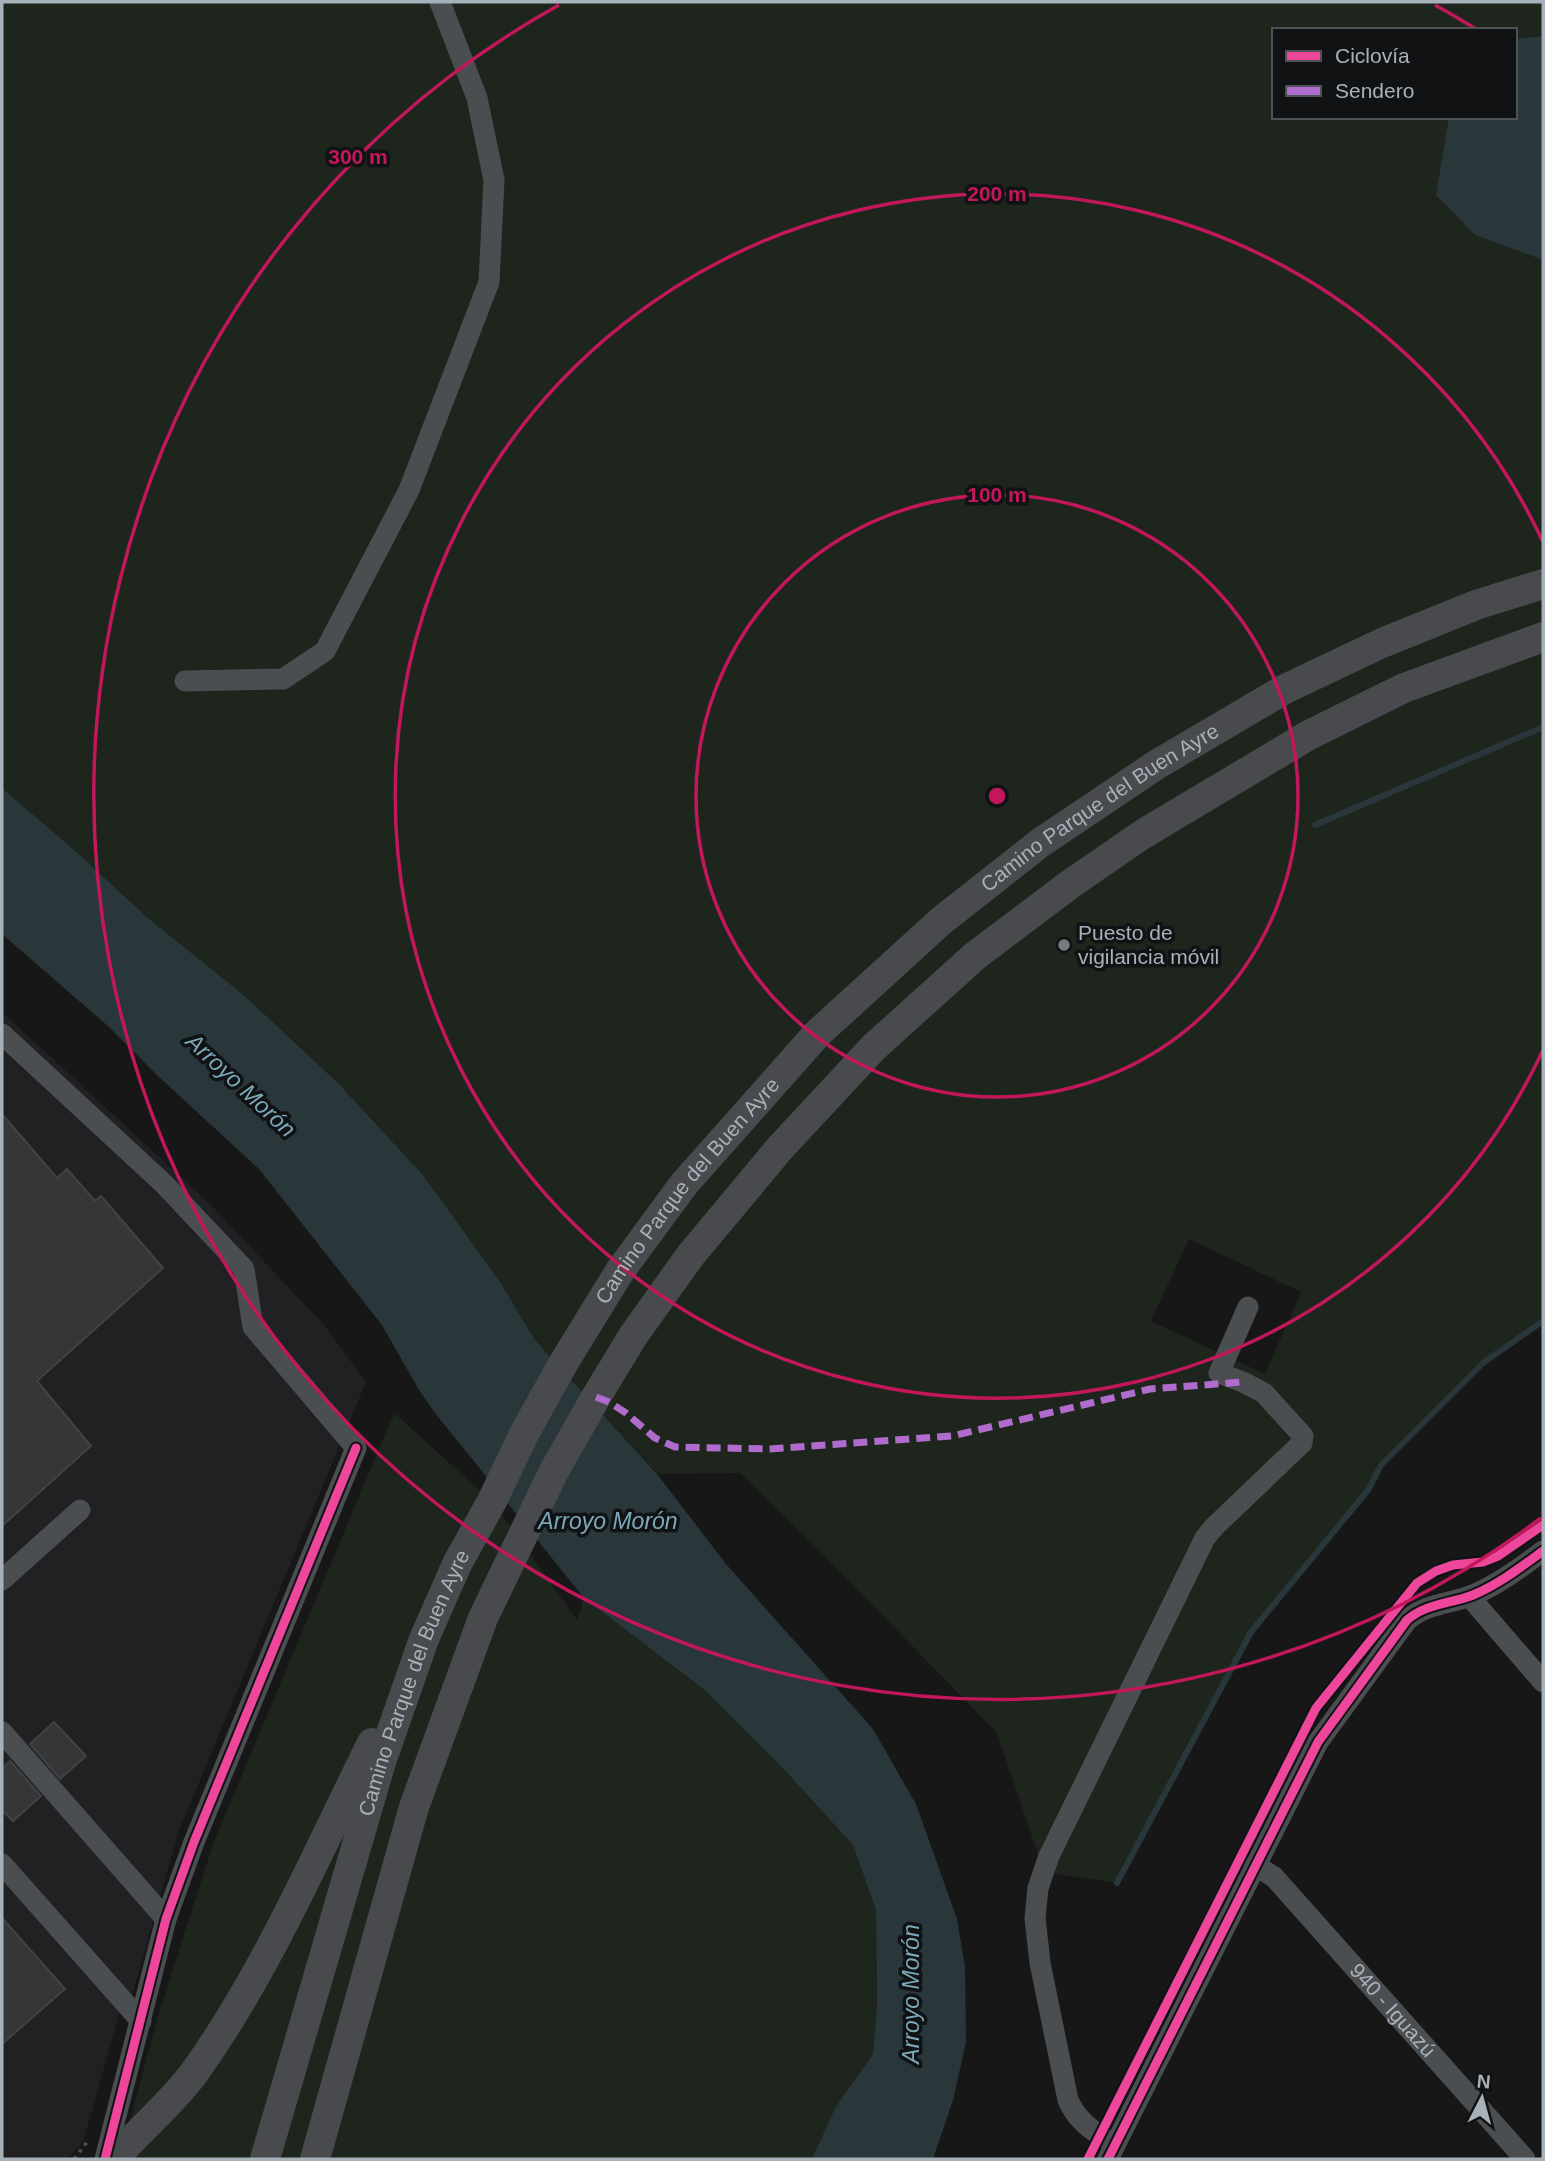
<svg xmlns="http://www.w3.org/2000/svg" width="1545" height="2161" font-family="Helvetica,sans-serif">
<rect width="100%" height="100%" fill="#171718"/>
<path fill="#212124" d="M2,1012L208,1202L325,1326L366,1382L178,1833L129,2006L120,2011L83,2142L68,2159H2Z"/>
<path fill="#1d251d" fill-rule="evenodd" d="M2,2H1543V36L1515,39V30H1274V117H1449L1447,133L1475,235L1543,260V1321L1483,1363L1381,1465L1369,1489L1251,1632L1117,1883L1044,1872L997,1733L818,1549L740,1473L658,1474L535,1340L500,1282L423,1175L339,1084L246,997L148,918L71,847L2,788ZM1189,1239L1301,1292L1265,1374L1151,1321Z
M394,1413L492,1501L577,1620L584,1598L706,1691L790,1776L853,1845L876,1910L877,2006L873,2054L835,2108L812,2159H120L157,2019L213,1844Z"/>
<path fill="#29373b" d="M1543,36V260L1475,235L1436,195L1449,117H1515V39Z
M2,788L71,847L148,918L246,997L339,1084L423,1175L500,1282L535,1340L657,1474L726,1564L873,1729L916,1804L957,1919L965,1967L966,2042L953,2100L933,2159H812L835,2108L873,2054L877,2006L876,1910L853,1845L790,1776L706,1691L584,1598L435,1413L419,1390L382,1325L259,1169L159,1077L108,1026L2,934Z"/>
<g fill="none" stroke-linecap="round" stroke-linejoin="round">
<path stroke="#29373b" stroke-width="6" d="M1315,825L1543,727
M1117,1883L1251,1632L1369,1489L1381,1465L1483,1363L1543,1321"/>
</g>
<path fill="#353637" stroke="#404244" stroke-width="2" d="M2,1114L57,1178L67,1169L95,1201L101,1196L163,1268L37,1381L91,1446L2,1526Z
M54,1722L86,1756L60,1779L30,1744Z
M10,1761L41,1796L13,1821L2,1810V1769Z
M2,1918L65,1989L2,2044Z"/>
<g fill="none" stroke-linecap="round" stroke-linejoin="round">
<path stroke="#4d4f52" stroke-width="3.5" stroke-dasharray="3.5 5" stroke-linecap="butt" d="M74,2159L87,2142"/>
<g stroke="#4b4e51" stroke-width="21">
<path d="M185,681L283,679L325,651L409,490L489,282L494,180L477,98L440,2"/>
<path d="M2,1034L164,1184L244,1269L253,1327L356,1448L194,1842L166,1919L105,2159"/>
<path d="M2,1580L80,1510"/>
<path d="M1469,1596L1543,1682"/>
<path d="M2,1732L166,1919"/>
<path d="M2,1864L141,2021"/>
<path id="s1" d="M1255,1865L1274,1877L1525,2159"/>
<path d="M1115,2145C1095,2132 1078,2123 1068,2100L1040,1963L1035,1918L1038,1888L1049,1856L1205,1538L1214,1527L1302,1443L1303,1436L1264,1393L1243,1382L1219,1373L1248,1307"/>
<path d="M1108,2159L1318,1742L1407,1620C1427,1603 1450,1604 1473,1595C1499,1584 1521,1567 1543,1551"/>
</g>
<g stroke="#484a4d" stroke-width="30">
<path d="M114,2159C140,2129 170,2105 194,2073C267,1971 316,1855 372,1743"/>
<path id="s2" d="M265,2159L381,1762L424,1639L457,1564L492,1501L525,1432L564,1362L620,1271L684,1184L817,1034L941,921L1040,843L1156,765L1285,689L1382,643L1476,605L1543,584"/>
<path d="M315,2159L414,1807L483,1618L554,1471L596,1397L633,1336L690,1256L780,1148L874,1047L975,956L1069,885L1143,834L1309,735L1404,688L1543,637"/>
</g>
<path stroke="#b06ccc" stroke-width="7" stroke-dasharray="14 7" stroke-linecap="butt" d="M596,1397L609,1402L626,1413L655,1438L675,1447L769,1449L952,1436L1150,1389L1243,1382"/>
<defs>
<path id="cycleway" d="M105,2159L166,1919L194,1842L356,1448
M1088,2159L1316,1708L1417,1583L1436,1571L1453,1565L1483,1562L1498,1556L1543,1525
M1108,2159L1318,1742L1407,1620C1427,1603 1450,1604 1473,1595C1499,1584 1521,1567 1543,1551"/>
</defs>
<use href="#cycleway" stroke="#111214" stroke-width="13"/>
<use href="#cycleway" stroke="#ed469a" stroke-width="9"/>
</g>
<g fill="none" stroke="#c2185b" stroke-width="3.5">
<circle cx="997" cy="796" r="301"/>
<path d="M1543 1050A602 602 0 1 1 1543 542"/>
<path d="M1541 1518A904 904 0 1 1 559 5M1435 5A904 904 0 0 1 1476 29"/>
</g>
<circle fill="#757b81" stroke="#111214" stroke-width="2.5" cx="1064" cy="945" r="7"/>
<g text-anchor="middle" stroke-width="7" stroke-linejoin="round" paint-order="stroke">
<g font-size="21" fill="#a7b1ba" stroke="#111214">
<text dy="7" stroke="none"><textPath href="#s2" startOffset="1633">Camino Parque del Buen Ayre</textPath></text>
<text dy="7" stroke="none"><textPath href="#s2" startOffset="1066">Camino Parque del Buen Ayre</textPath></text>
<text dy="7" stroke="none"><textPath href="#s2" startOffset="499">Camino Parque del Buen Ayre</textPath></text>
<text dy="7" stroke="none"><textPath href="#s1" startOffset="201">940 - Iguazú</textPath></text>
</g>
<g font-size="21" fill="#a7b1ba" stroke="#111214" text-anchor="start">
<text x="1078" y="940">Puesto de<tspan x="1078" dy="24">vigilancia móvil</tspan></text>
</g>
<g font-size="23" font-style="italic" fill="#7ba9b9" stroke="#111214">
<text transform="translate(241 1085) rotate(43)" y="8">Arroyo Morón</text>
<text x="608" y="1529">Arroyo Morón</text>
<text transform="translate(911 1994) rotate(-90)" y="8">Arroyo Morón</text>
</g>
</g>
<circle cx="997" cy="796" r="10" fill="#c2185b" stroke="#111214" stroke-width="3.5"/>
<g font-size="21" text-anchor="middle" font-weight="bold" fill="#c2185b" stroke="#111214" stroke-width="7" stroke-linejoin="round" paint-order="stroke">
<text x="358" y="164">300 m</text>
<text x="997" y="201">200 m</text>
<text x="997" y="502">100 m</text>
</g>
<rect width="1545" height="2161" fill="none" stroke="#a7b1ba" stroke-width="7"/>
<rect x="1272" y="28" width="245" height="91" fill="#111214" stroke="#4d5256" stroke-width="2"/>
<rect x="1286" y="51" width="35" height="10" fill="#ed469a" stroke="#4d5256" stroke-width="2"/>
<text x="1335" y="63" font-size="21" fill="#a7b1ba">Ciclovía</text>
<rect x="1286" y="86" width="35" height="10" fill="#b06ccc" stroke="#4d5256" stroke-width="2"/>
<text x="1335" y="98" font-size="21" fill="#a7b1ba">Sendero</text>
<g transform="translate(1482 2098) rotate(6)" stroke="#111214" stroke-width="5" paint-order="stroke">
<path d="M0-5L12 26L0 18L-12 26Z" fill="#a7b1ba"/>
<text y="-10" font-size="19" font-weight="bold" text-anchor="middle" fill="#a7b1ba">N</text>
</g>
</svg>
